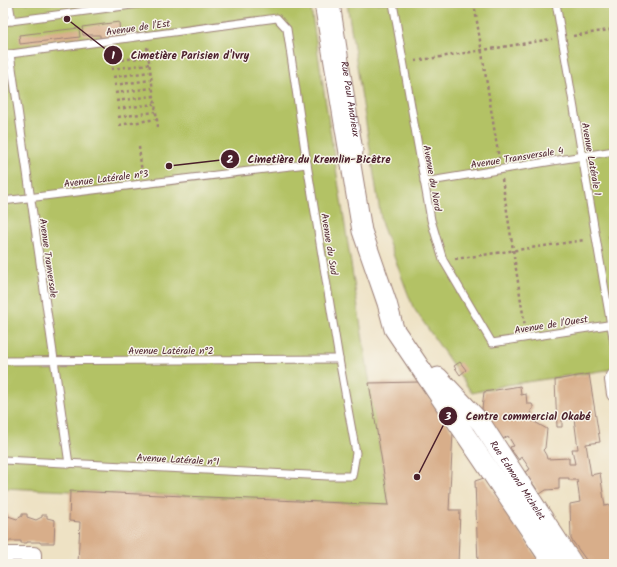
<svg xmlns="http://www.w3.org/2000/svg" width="617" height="567" font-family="Kalam,sans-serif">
<rect width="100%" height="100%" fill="#f7f3e8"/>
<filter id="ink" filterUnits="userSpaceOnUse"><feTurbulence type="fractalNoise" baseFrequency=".025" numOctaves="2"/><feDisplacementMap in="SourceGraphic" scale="8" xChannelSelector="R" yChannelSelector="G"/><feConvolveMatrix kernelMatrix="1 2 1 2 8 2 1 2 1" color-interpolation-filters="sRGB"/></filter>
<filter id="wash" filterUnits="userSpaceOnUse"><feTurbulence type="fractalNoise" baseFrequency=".012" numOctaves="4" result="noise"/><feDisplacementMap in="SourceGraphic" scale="16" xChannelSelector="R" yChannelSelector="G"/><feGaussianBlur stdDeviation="0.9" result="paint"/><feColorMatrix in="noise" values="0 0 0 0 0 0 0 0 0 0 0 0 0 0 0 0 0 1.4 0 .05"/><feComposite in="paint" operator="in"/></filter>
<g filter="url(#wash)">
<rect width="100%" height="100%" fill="#eee2c4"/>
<path fill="#b3c265" stroke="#7e7048" d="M3,3H310L389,505L3,488Z
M347,3H614V369L506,385L472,393L413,307L382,225Z"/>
<g id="blocks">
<path fill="#d8ae8a" d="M119,22L120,36L100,38V35H83L82,27Z
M79,28L80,37L20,44L19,35Z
M460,362L466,370L460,375L454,366Z
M589,374L600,442L586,444L591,475L600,473L605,506L610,505L614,531V564H589L571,539L570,504L580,502L577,480H569V478H559V489L546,490L540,494L525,472L530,469L521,456L519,460L512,451L510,447L514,446L508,436L503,439L482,409L484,392L520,386L521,395L526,394L527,404H532L533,406V409L531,410L533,421L547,429L545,448L543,450L546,455L547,459L569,458V464H575L572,449H578L574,418L562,420V427H557L555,380Z
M419,382L453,432L449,510H460L458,564H78L80,522L69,521L70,491L389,505L369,383Z
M484,478L541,564H478L475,481Z
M3,513L8,514V516L17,519L22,516V514H27V517L36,520L42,517V515H47V518L55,520L54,543H40V542H27V543H21V541H8V542H3Z"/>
</g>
</g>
<g filter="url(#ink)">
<use href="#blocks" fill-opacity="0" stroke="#9c8078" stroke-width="1"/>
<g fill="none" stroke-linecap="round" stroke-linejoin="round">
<defs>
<g id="lane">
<path d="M9,3L12,21"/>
<path id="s1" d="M336,3L359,151L358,161"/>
<path d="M393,3L431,220L443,260L492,343L614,324"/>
<path d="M556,3L614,343"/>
<path d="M3,22L147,3"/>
<path d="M10,54L69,464"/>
<path d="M3,55L277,18L287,29L307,164L339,359L356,453L352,476H328L3,460"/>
<path d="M424,182L614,151"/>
<path d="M3,201L307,164"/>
<path d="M3,361L339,359"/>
</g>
<path id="street" d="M614,376L612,380L614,394
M3,554H34V564"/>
<g id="secondary">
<path d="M324,3L362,231L387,303L394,329L553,564"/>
<path id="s2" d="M438,377L481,423L573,564"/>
</g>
</defs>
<use href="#lane" stroke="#9c8078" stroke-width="9"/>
<use href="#street" stroke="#9c8078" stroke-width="16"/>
<use href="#secondary" stroke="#9c8078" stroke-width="21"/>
<path stroke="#9c8078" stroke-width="2.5" stroke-dasharray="3 3" stroke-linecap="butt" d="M474,3L499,159
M573,36L614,29
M147,47L158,127
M110,61L148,57
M415,61L552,39
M111,69L149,64
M113,77L150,72
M114,85L151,80
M115,93L152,88
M116,101L153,96
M117,109L154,104
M118,117L155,112
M119,125L157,119
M139,147L142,174
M502,179L525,327
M608,237L614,236
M455,259L585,240"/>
<use href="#lane" stroke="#fff" stroke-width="7"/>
<use href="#street" stroke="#fff" stroke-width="14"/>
<use href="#secondary" stroke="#fff" stroke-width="19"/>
</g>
</g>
<g text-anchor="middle" stroke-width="3" stroke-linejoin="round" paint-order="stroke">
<g font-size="10" fill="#4a1f2b" stroke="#f7f3e8">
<text transform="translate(138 27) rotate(-8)" y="4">Avenue de l'Est</text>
<text dy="4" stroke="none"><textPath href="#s1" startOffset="97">Rue Paul Andrieux</textPath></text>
<text transform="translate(517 157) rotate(-9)" y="4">Avenue Transversale 4</text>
<text transform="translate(592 159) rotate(80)" y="4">Avenue Latérale 1</text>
<text transform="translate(106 178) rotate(-7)" y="4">Avenue Latérale n°3</text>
<text transform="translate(433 178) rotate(80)" y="4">Avenue du Nord</text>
<text transform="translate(330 244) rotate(81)" y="4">Avenue du Sud</text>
<text transform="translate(49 258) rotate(82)" y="4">Avenue Tranversale</text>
<text transform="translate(551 324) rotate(-9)" y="4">Avenue de l'Ouest</text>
<text x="171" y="354">Avenue Latérale n°2</text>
<text transform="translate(178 459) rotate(3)" y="4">Avenue Latérale n°1</text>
<text dy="4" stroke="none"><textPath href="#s2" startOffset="131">Rue Edmond Michelet</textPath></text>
</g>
</g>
<path fill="none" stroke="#4a1f2b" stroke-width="1.5" d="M67 19L113 55M169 166L230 159M417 477L448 416"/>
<g fill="#4a1f2b" stroke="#f7f3e8" stroke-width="1.5">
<circle cx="67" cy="19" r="4"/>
<circle cx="169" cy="166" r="4"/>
<circle cx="417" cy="477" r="4"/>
<circle cx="113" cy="55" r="10"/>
<circle cx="230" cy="159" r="10"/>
<circle cx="448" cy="416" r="10"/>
</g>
<g font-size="12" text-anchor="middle" font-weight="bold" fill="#fff">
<text x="113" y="59">1</text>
<text x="230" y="163">2</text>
<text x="448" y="420">3</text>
</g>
<g font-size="11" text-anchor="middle" font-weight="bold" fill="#4a1f2b" stroke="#f7f3e8" stroke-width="3" stroke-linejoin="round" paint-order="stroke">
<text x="190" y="59">Cimetière Parisien d'Ivry</text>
<text x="319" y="163">Cimetière du Kremlin-Bicêtre</text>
<text x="528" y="420">Centre commercial Okabé</text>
</g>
<rect width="617" height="567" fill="none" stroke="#f7f3e8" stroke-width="16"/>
</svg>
